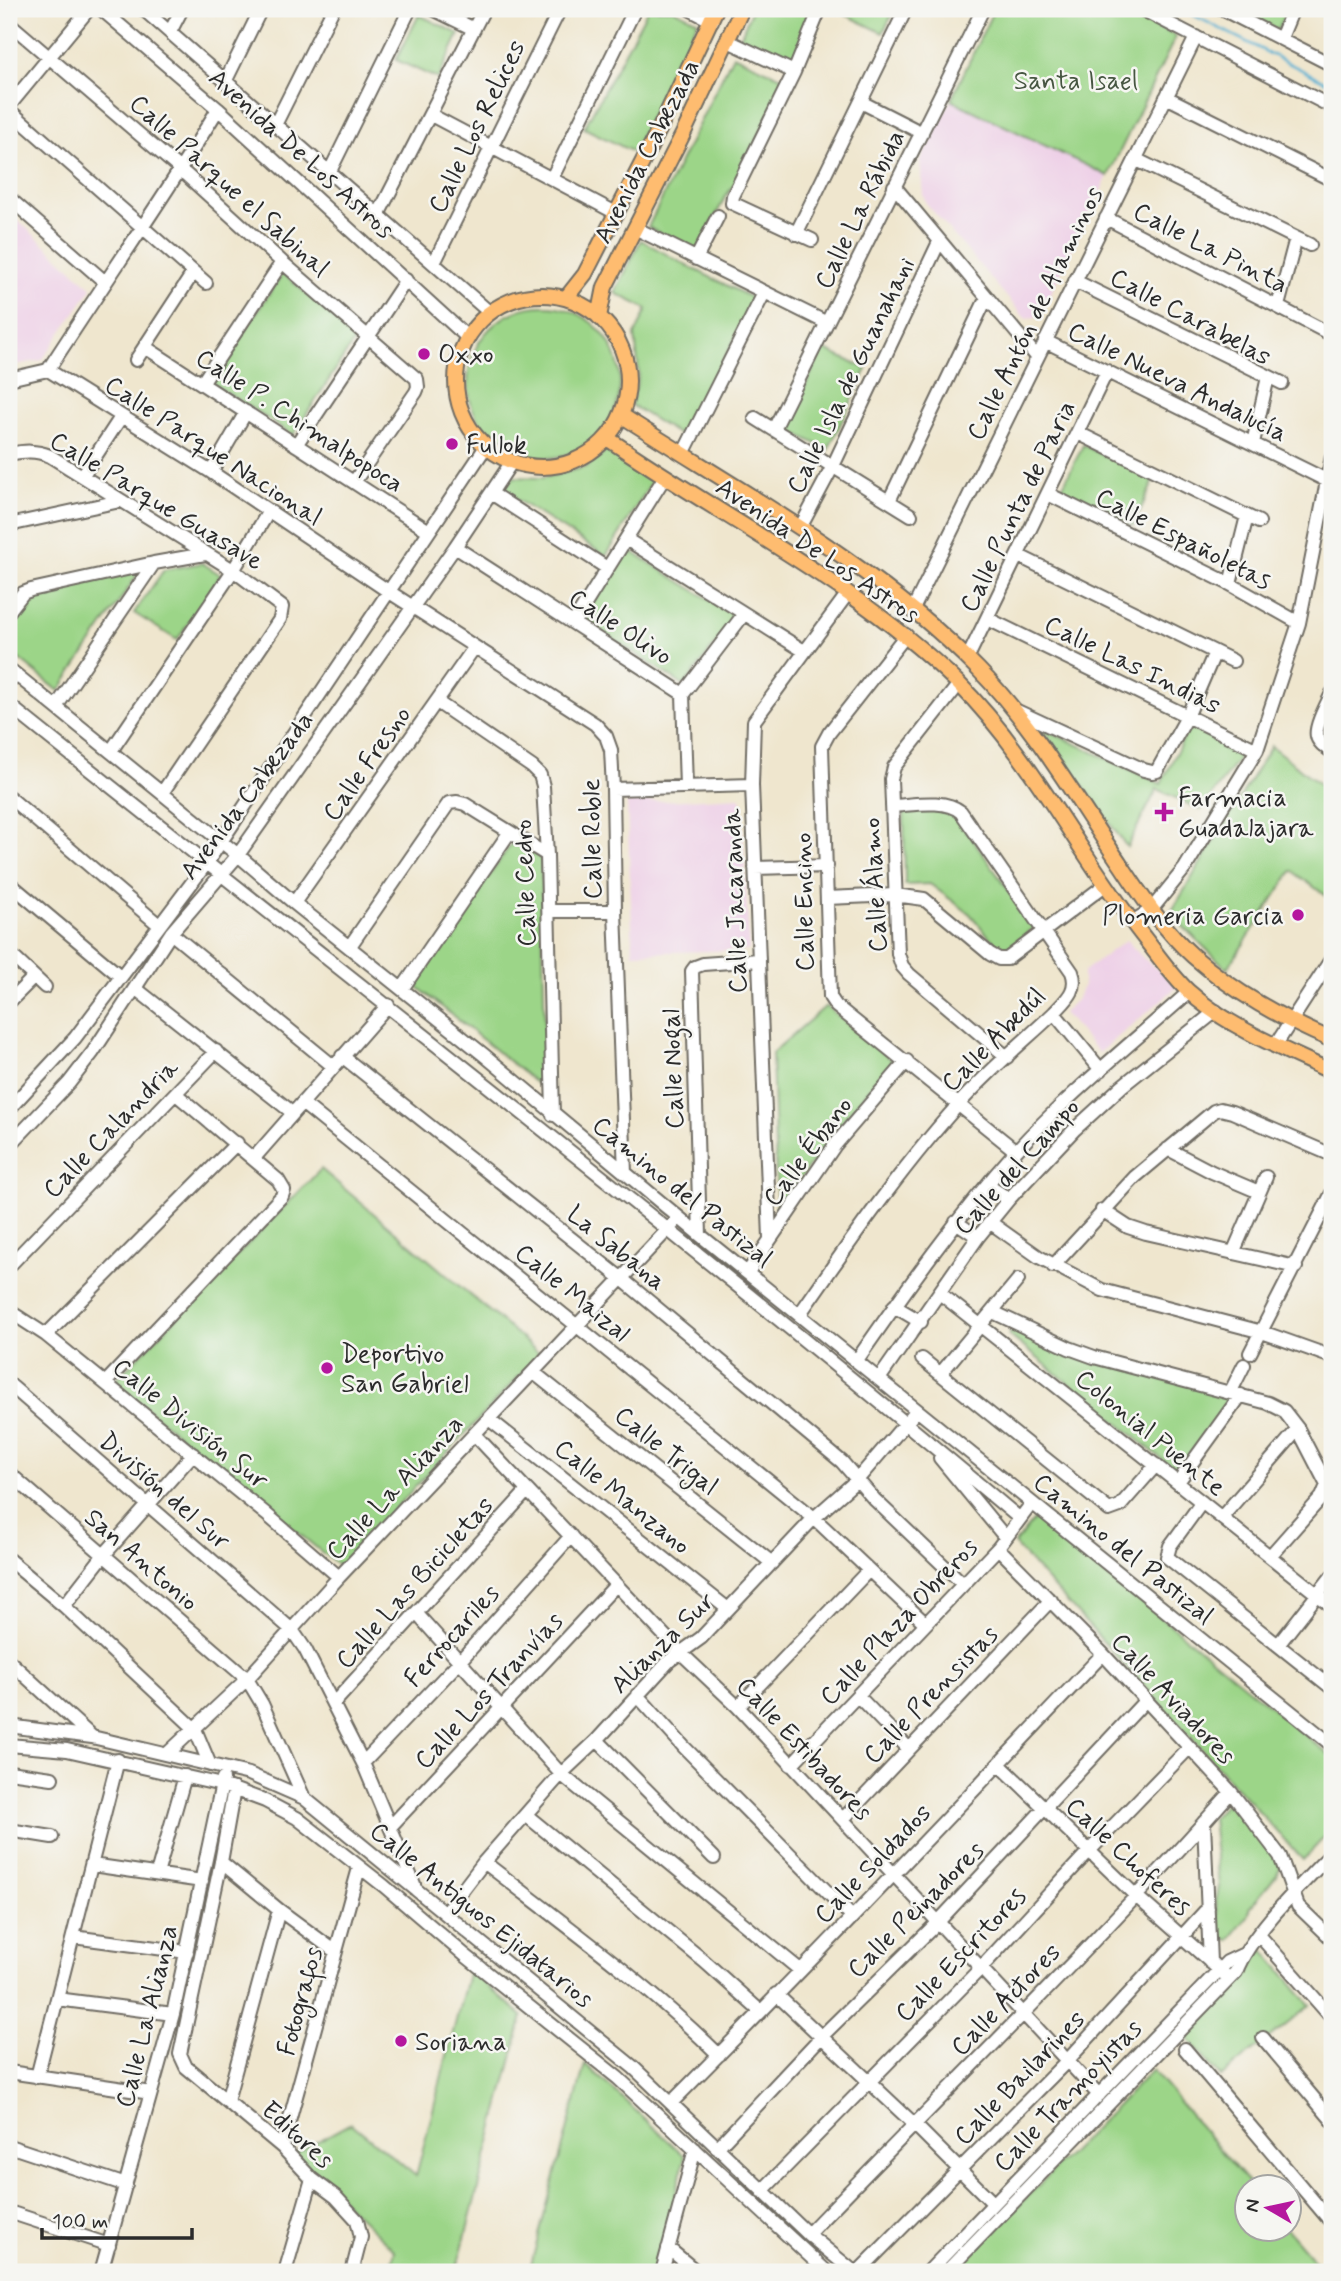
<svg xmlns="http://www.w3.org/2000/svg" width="1341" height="2281" font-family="Mynerve,sans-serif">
<rect width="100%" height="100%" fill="#f6f6f2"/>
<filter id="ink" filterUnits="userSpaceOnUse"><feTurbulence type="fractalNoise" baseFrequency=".0143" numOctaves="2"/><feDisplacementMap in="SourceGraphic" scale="14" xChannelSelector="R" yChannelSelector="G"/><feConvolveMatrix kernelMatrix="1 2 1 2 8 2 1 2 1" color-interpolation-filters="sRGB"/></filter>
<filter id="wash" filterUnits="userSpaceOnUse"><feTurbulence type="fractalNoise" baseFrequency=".00686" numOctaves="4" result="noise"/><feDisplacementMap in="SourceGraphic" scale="28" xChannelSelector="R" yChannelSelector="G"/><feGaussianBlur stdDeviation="1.57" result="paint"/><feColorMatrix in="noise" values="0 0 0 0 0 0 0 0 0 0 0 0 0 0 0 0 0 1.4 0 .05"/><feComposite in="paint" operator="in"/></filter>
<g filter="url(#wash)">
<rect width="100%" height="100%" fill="#efe6ce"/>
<path fill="#eed0e7" d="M951,100L1108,176L1044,307L1036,317L1025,318L926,203L923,195L920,161Z
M9,212L92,288L42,360L9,366Z
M741,797L749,950L633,953L627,803Z
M1126,940L1143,958L1178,986L1099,1053L1063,1013L1078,998L1083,986V972Z"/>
<path fill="#9cd588" stroke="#64805a" stroke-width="2" d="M648,9H673L698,21L633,152L584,128Z
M752,9H815L794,61L740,38Z
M834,9H895L883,33Z
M994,9H1123L1176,36L1108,176L951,100Z
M1233,9H1287L1278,30Z
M419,15L459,34L438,79L396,60Z
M733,55L786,79L742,173L724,199L697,254L648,227Z
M641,240L686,265L754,299L686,439L631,405L639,375L635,335L647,309L615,293Z
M283,273L356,338L293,435L210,382Z
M468 382a76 76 0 1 1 152 0a76 76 0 1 1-152 0Z
M823,349L867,369L828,450L785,428Z
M1083,445L1154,480L1133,526L1061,490Z
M609,449L654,478L606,556L503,491L512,477L543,478L586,467Z
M627,549L736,616L684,686L582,618Z
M202,563L221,575L177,640L134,613L164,570Z
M140,571L59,691L9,651V620L29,593Z
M1040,727L1161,784L1189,727L1241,751L1237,761L1201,810L1157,789L1127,847Z
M1271,746L1332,794V900L1292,871L1227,969L1170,914Z
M951,808L1034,927L1003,953L970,914L930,884L905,885L904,810Z
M513,841L541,859L546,1091L415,985Z
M826,1006L893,1061L841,1123L777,1210L772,1053Z
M321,1169L540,1354L340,1567L114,1382Z
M1015,1327L1237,1399L1178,1472L1009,1335Z
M1037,1516L1332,1757V1829L1303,1860L1014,1544Z
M1231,1798L1281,1866L1276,1876L1251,1906L1248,1916L1229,1940L1221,1937L1216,1901L1219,1887L1212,1818Z
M1262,1948L1310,2005C1281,2031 1250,2051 1221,2077L1183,2033L1256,1958Z
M469,1970L523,2016L456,2272H389L395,2251L294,2154L351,2123L416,2176Z
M585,2064L685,2156L657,2272H529Z
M1152,2070L1251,2186H1246V2228L1287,2229L1324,2272H953Z"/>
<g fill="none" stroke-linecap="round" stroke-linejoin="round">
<path stroke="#57b1d4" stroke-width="2.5" d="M1181,9L1332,85"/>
</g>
</g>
<g filter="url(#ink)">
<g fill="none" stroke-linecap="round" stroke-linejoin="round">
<defs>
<path id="minor" d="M101,9L218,109L467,337
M143,9L489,312
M433,9L474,29
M689,9L712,21
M1141,9L1332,107
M1222,9L1332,65
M9,23L181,170L282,262L417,379L418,387L416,392L354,482
M170,32L182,9
M1281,38L1293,9
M728,41L794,72
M226,80L261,9
M1166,97L1332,180
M861,102L922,133
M9,106L89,9
M9,110L206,283
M431,115L616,213
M276,123L333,9
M1135,159L1310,245
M330,171L410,9
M552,178L635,9
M894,186L1037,357
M9,198L105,282
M378,215L484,9
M1106,218L1332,335
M635,228L827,323
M796,234L906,9
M812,240L732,203L733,196L794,72L820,9
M696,259L718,216
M434,263L560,9
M1075,281L1282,383
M1278,306L1296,238
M1045,341L1328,481
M145,347L429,531
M136,360L193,273
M48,370C104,283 164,198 218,109
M9,379L48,370L211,472L388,591L595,724L606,736L611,750L613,789L615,911L625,1173
M202,383L282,262
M755,418L911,515
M774,429L983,9
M1078,433L1259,522
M1253,443L1268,377
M296,445L406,280
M9,454C25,451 35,450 50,456L233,570L282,607L280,619L162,793
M683,454L764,293
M211,472L246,412
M83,475L121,417
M491,493L607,568
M1048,494L1230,584L1299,623
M889,501L986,299
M9,525L120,501
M800,528L833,466L939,242
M626,539L804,651
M455,547L683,694L686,787
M1019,556L1233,661
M1230,584L1247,516
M913,609L1196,37
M9,611L23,593L31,590L154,563L205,554
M988,619L1257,750
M574,622L664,478
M906,635L829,733L822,746L830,997L836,1006L1016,1151
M967,659L1107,371
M9,669L238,855L294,903L484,1055L700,1235L1332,1745
M959,684L894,767L891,779L898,954L902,966L909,974L1007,1057
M1332,693C1328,702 1314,727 1317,736C1318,743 1327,748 1332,752
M683,694L744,614
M437,702L532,767L540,775L543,786L547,855L553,1115
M9,705C346,976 688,1239 1019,1518
M56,707L154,563
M1015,710L1144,770L1152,772L1157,771L1187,717L1215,652
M111,751L234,569L269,511
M613,789L752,785
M9,797L159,925
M755,868L827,866
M9,883L120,976
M827,898L895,895L924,899L990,954L999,959H1007L1105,885
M294,903L474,648
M549,911H615
M1132,922L1151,910L1185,868L1257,750L1299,623L1332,456
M171,933L333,1066
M350,946L449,803L457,802L465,804L547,855
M9,953L45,987
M135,988L293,1113
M402,989L509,833
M9,1002L34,977
M1054,1013L1101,1070
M1275,1046L1332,958
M342,1056L622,1279L842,1462L874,1499L963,1584
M302,1103L814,1518L925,1623
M9,1109L75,1038L206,864L485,448
M9,1146L69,1083L93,1052L171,933L238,855L455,547L511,463
M1168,1149L1212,1172L1259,1192
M254,1158L388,1005
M987,1185L1009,1199
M1102,1210L1128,1227L1146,1233L1296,1267
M956,1222L978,1237
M991,1223L1039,1257L1102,1290L1262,1332L1332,1357
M700,1235L692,971L695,967L703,964L759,960
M770,1238L752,785L754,721L848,593
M1233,1253L1266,1177
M9,1266L216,1051
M1053,1266L1135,1177L1214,1111L1220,1109L1232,1112L1332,1155
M748,1272L835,1145L907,1061
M941,1294L1332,1606
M894,1306L921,1322
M9,1311L46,1335L266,1514L339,1577
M993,1312L1069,1348L1094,1357L1268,1403L1284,1411L1298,1429L1327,1485L1322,1497L1270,1556
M799,1315C849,1243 899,1171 957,1106C987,1072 1022,1043 1054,1013C1066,1000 1079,990 1072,972L961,812C944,798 913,805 892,806
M46,1335L237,1143
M1250,1353L1332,1193
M922,1359L1109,1510L1120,1506L1156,1465
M857,1360C907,1288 957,1217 1016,1151C1067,1095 1132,1043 1189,992
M533,1372L772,1563
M941,1373L1018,1280
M879,1379L978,1237L1009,1199L1075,1129L1122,1086L1216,1011
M105,1383L282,1196L284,1190L278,1180L176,1094
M9,1384L292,1630L305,1649L363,1763L414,1884
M1231,1391L1244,1365
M489,1419L728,1609
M475,1435L680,1652L738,1707L1099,2095
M940,1458L1005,1537
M9,1473L247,1679L262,1704L304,1798
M1178,1482L1241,1395
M1202,1502L1170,1546L1167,1557L1332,1688
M1222,1517L1298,1429
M998,1548L1103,1654L1231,1792L1280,1856L1298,1906L1332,1939
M9,1560L64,1606L195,1729L210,1765
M64,1606L103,1556L193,1454
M417,1614L561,1774L800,1970
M1278,1645L1332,1576
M9,1661L91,1736
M637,1695L684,1747L852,1917
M858,1696L909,1749
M334,1703L527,1491
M738,1707L869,1570
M9,1726L92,1737L249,1774L304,1798L633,2067L808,2234L854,2272
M597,1740L714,1858
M9,1745L67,1750L222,1785L265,1801L297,1818L384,1886L466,1956L618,2078L827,2272
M167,1754L247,1679L339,1577L674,1223
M363,1763L460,1661L571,1536
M999,1764L1136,1896L1224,1974
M791,1765L998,1548L1032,1503
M9,1772L52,1778
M234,1789L221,1862L180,2054L186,2067L282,2147L312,2179L336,2197L357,2220L361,2237L352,2272
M526,1815L704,1961L760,2011
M843,1819L1051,1600
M1204,1822L1210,1962
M391,1826L616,1585
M9,1830L52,1837
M221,1862L279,1910L336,1952
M484,1862C564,1924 646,1983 719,2055
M92,1865L202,1881
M157,1874L185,1776
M445,1913L484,1862L561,1774L597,1740L669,1661L701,1638L814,1518L857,1480L917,1410
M1259,1935L1332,2018
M73,1937L187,1952
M776,1994L914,2124L993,2203
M57,1999L173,2014
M1263,2038L1332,2120
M1185,2049L1332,2223
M9,2072L151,2093
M37,2077L118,1760
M227,2101L279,1910
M672,2102C818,1955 960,1805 1103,1654
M9,2146L126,2185
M282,2147L359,1868
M717,2148L822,2036L938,1922L1145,1701
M762,2191L980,1969L1089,1851L1189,1748
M9,2212L109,2245
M808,2234C949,2087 1096,1945 1231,1792
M668,2248L697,2272
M101,2272L173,2014L223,1779
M285,2272L312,2179
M662,2272L695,2149
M858,2272L1067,2061L1208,1908
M928,2272L1227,1962L1242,1955
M946,2272L1236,1972C1250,1934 1303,1883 1332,1853"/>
<path id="major" d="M456 381a86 86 0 1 1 172 0a86 86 0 1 1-172 0Z
M566,298L585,274L659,130L716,9
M599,317L605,287L683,134L742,9
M621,415C744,494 874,563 978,669C1034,726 1076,799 1121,865C1142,897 1164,930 1193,956C1235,993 1281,1018 1332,1040
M607,438C724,519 856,583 958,683C1032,757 1078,853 1142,935C1157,954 1172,976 1189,992C1228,1027 1285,1050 1332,1072"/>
</defs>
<use href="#minor" stroke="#706c64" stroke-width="16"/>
<use href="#major" stroke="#706c64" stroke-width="18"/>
<use href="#minor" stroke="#fff" stroke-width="12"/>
<use href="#major" stroke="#febc70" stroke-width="14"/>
</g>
</g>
<g fill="#b5179e" stroke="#f6f6f2" stroke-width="2.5">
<circle cx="424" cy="354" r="7"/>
<circle cx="452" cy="444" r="7"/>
<path d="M1160.5 801.5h7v7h7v7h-7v7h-7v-7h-7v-7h7z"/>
<circle cx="1298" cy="915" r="7"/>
<circle cx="327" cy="1368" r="7"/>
<circle cx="401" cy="2041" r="7"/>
</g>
<g text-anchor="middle" stroke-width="5" stroke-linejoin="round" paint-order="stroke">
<g font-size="26" fill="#475642" stroke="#f6f6f2">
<text x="1076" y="89">Santa Isael</text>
</g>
<g font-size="26" fill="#2b2b2b" stroke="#f6f6f2">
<text transform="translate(476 126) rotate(-64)" y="9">Calle Los Relices</text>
<text transform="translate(646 151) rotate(-63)" y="9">Avenida Cabezada</text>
<text transform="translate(302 153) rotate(42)" y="9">Avenida De Los Astros</text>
<text transform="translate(230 185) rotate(42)" y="9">Calle Parque el Sabinal</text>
<text transform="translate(859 209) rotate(-64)" y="9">Calle La Rábida</text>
<text transform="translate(1211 247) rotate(27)" y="9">Calle La Pinta</text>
<text transform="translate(1034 313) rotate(-64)" y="9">Calle Antón de Alaminos</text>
<text transform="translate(1191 316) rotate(28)" y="9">Calle Carabelas</text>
<text transform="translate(850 375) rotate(-64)" y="9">Calle Isla de Guanahani</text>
<text transform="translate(1178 381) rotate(26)" y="9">Calle Nueva Andalucía</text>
<text transform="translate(300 420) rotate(33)" y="9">Calle P. Chimalpopoca</text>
<text transform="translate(214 450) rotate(33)" y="9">Calle Parque Nacional</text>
<text transform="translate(157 500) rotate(31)" y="9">Calle Parque Guasave</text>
<text transform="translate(1017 506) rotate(-64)" y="9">Calle Punta de Paria</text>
<text transform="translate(1184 538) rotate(27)" y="9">Calle Españoletas</text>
<text transform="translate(818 550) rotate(34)" y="9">Avenida De Los Astros</text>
<text transform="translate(621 626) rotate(33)" y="9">Calle Olivo</text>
<text transform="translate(1133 664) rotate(26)" y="9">Calle Las Indias</text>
<text transform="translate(366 763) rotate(-55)" y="9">Calle Fresno</text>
<text transform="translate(246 795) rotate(-53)" y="9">Avenida Cabezada</text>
<text transform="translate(591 839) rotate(-91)" y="9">Calle Roble</text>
<text transform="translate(524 883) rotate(-92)" y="9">Calle Cedro</text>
<text transform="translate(874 885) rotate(-93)" y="9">Calle Álamo</text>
<text transform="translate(734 901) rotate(-92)" y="9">Calle Jacaranda</text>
<text transform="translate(803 902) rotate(-91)" y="9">Calle Encino</text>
<text transform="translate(993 1039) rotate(-45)" y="9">Calle Abedúl</text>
<text transform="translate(672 1069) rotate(-92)" y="9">Calle Nogal</text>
<text transform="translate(110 1128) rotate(-46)" y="9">Calle Calandria</text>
<text transform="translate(807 1151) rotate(-53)" y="9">Calle Ébano</text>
<text transform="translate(1016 1166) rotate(-48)" y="9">Calle del Campo</text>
<text transform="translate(683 1191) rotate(39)" y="9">Camino del Pastizal</text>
<text transform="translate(617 1247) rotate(39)" y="9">La Sabana</text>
<text transform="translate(573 1292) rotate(39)" y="9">Calle Maizal</text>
<text transform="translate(191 1423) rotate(39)" y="9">Calle División Sur</text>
<text transform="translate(1151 1432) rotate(39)" y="9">Colonial Puente</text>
<text transform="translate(667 1450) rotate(39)" y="9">Calle Trigal</text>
<text transform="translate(394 1487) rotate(-47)" y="9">Calle La Alianza</text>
<text transform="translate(165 1490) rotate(41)" y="9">División del Sur</text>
<text transform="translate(623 1496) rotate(39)" y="9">Calle Manzano</text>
<text transform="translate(1124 1548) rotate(39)" y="9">Camino del Pastizal</text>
<text transform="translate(142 1559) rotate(41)" y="9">San Antonio</text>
<text transform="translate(414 1582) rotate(-48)" y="9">Calle Las Bicicletas</text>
<text transform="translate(898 1621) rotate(-47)" y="9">Calle Plaza Obreros</text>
<text transform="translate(451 1635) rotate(-48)" y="9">Ferrocariles</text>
<text transform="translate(662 1642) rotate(-44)" y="9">Alianza Sur</text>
<text transform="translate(488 1690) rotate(-47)" y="9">Calle Los Tranvías</text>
<text transform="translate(930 1694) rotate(-46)" y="9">Calle Prensistas</text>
<text transform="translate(1174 1698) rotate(47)" y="9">Calle Aviadores</text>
<text transform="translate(805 1748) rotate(47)" y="9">Calle Estibadores</text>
<text transform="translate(1129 1856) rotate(43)" y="9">Calle Choferes</text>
<text transform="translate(872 1863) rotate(-46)" y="9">Calle Soldados</text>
<text transform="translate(915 1909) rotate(-45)" y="9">Calle Peinadores</text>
<text transform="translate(482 1914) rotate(39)" y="9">Calle Antiguos Ejidatarios</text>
<text transform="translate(960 1954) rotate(-46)" y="9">Calle Escritores</text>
<text transform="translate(1005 1999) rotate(-46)" y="9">Calle Actores</text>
<text transform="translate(299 2001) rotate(-75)" y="9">Fotografos</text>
<text transform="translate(146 2016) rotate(-76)" y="9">Calle La Alianza</text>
<text transform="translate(1019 2077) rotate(-46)" y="9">Calle Bailarines</text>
<text transform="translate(1067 2095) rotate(-46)" y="9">Calle Tramoyistas</text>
<text transform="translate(298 2134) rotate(42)" y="9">Editores</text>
</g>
<g font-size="26" fill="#2b2b2b" stroke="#f6f6f2" text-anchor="start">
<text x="438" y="363">Oxxo</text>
<text x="466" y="453">Fullok</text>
<text x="1178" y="806">Farmacia<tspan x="1178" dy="30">Guadalajara</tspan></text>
<text x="1284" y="924" text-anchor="end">Plomeria Garcia</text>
<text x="341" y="1362">Deportivo<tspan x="341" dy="30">San Gabriel</tspan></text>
<text x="415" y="2050">Soriana</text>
</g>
</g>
<rect width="1341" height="2281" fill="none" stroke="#f6f6f2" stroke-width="35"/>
<g transform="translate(1268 2208) rotate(279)"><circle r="33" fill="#f6f6f2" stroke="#a5a5a2" stroke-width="2"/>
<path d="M0-5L12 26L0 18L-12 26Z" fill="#b5179e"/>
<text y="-10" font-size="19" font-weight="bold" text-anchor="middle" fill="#2b2b2b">N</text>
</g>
<path d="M42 2228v10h150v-10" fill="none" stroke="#2b2b2b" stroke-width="3.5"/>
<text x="52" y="2228" font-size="21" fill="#2b2b2b" stroke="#f6f6f2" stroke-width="5" paint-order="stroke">100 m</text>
</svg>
